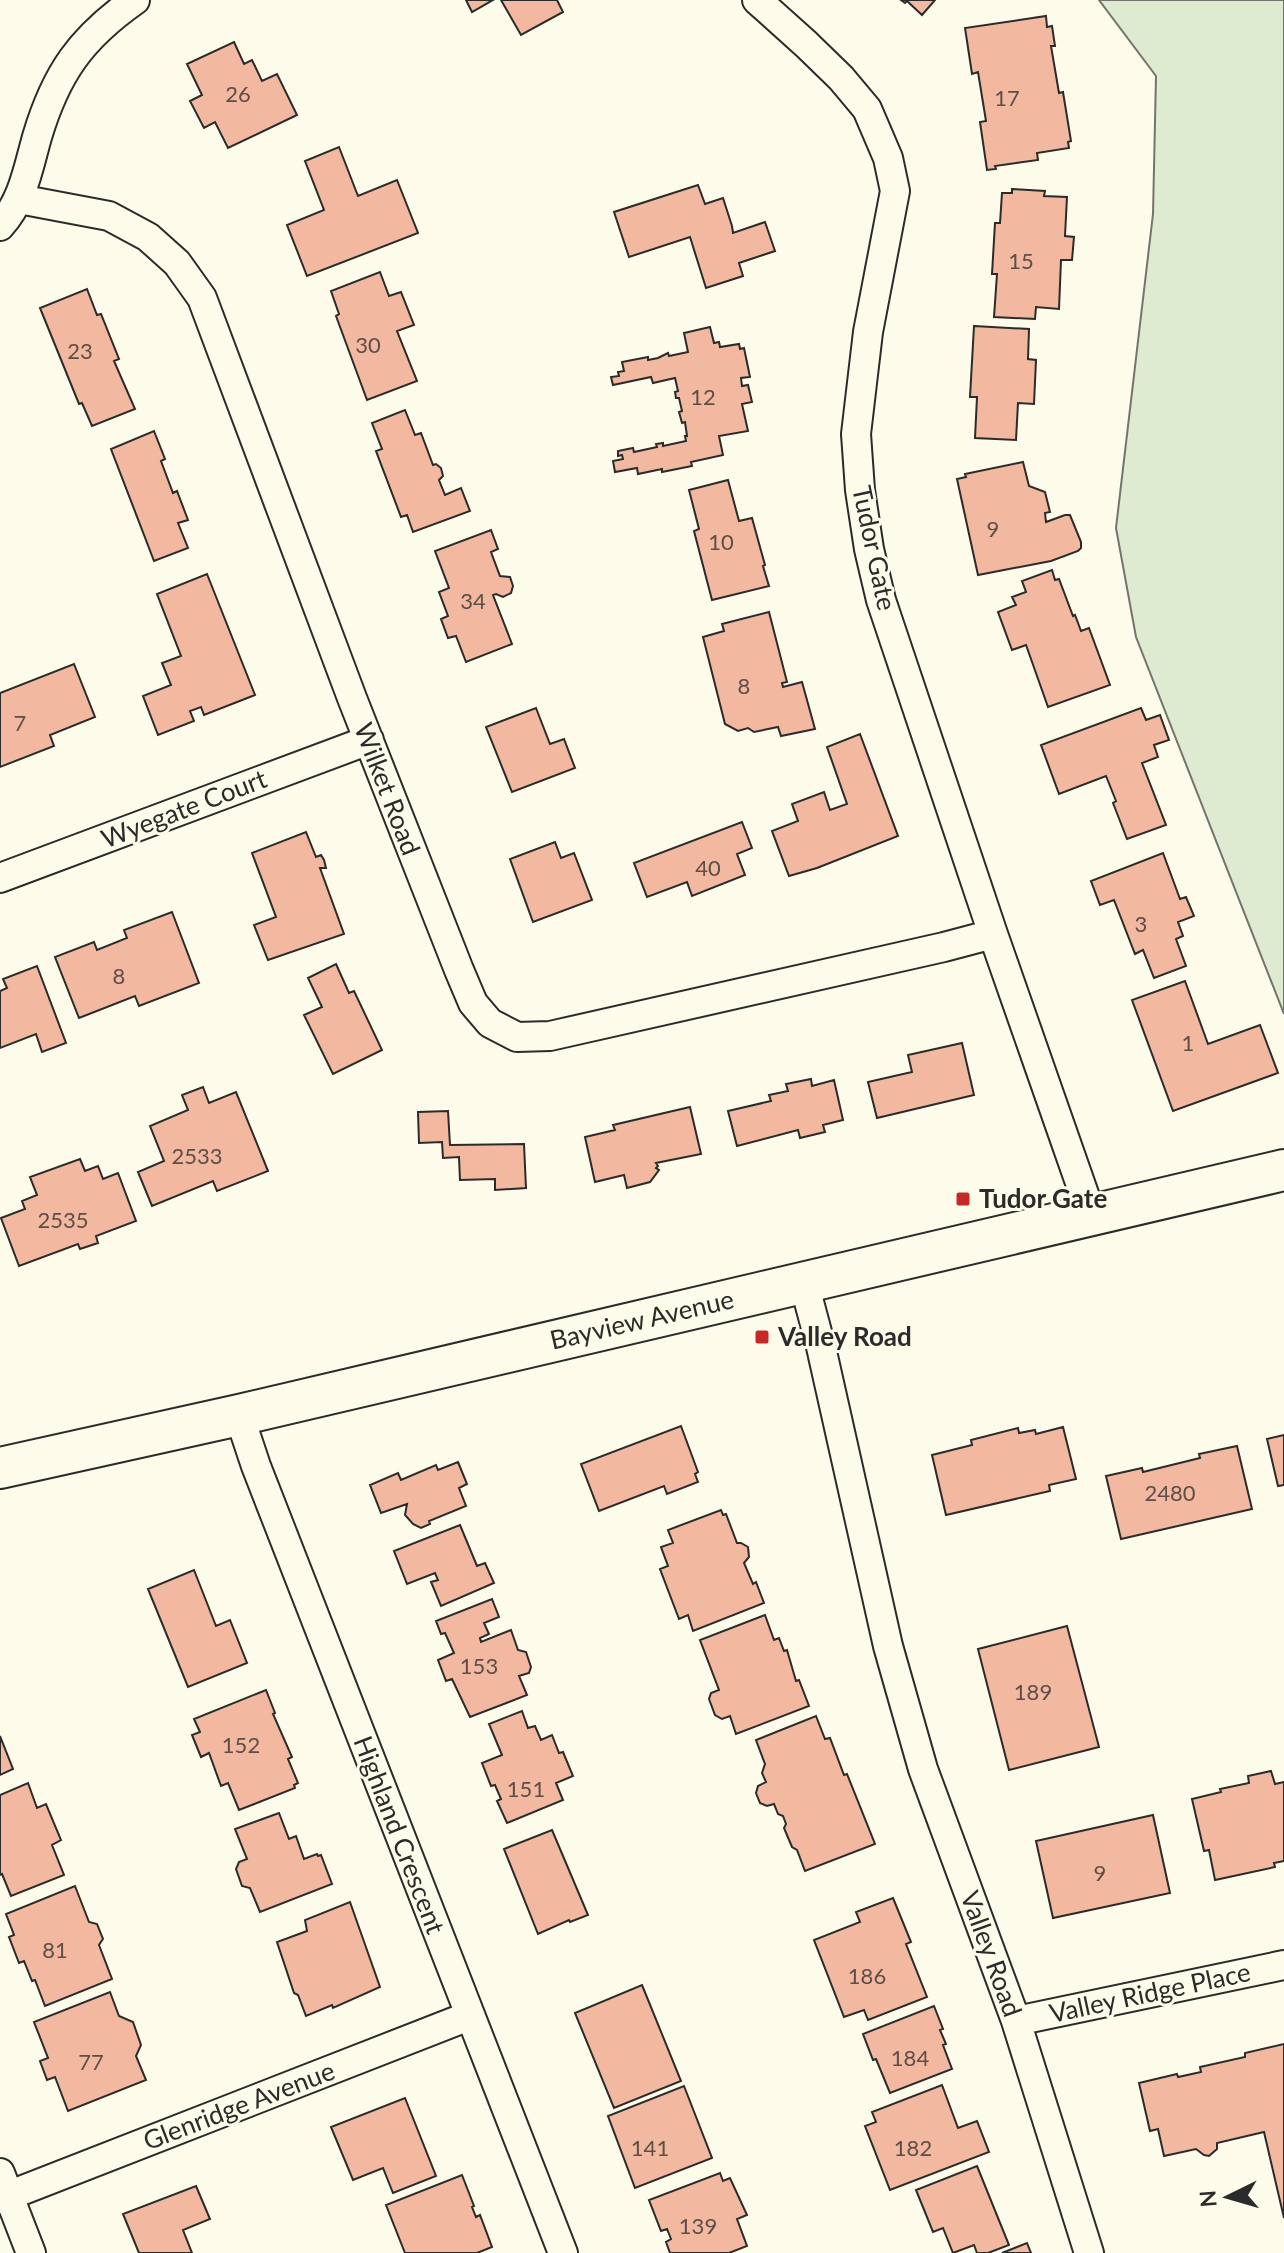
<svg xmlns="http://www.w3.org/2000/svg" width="1284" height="2253" font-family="Lato,sans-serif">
<rect width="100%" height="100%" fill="#fdfbea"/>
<path fill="#deebd1" stroke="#74746e" stroke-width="2" d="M1099,0H1284V1014L1136,637L1116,528L1153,214L1156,76Z"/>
<path fill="#f2b8a0" stroke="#2b2b2b" stroke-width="2" d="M466,0H493L472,12Z
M501,0H557L563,12L521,35Z
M901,0H935L922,15L907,1L905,3Z
M1046,16L1047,27L1052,26L1055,46H1051L1059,93L1063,92L1071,141L1068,142L1069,148L1037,153L1038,160L995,166L996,169L987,170L980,122L986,121L978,72L972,74L965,28Z
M234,42L244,64L252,60L262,81L277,74L297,115L228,148L215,122L204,128L190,101L202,95L187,64Z
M339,147L358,196L397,180L418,233L307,276L287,225L324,210L305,161Z
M698,185L705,204L723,198L732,226L733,233L765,222L775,251L739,263L743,276L706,288L690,237L629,257L614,212Z
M1012,189L1045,191L1044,196L1067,197L1065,236L1074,237L1072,260H1061L1059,309L1036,307L1035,319L994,317L997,274H992L995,223H1000L1002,193H1012Z
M380,272L389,296L401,292L414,325L397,331L417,381L367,400L336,316L339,314L331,291Z
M87,289L97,315L101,314L119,359L114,361L135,409L92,426L82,403L79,404L40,308Z
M974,326L1029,329L1028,359L1036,360L1034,404L1018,403L1016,440L975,438L977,397H970Z
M710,327L714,343L719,342L720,347L739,344L740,349L744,348L750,377L741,378L742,386L748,385L752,402L742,404L748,431L719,436L723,455L691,462L692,466L662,472V469L638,474L637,468L615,472L613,461L623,459L622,455L618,456V451L633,448L634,452L657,447L656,444L663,443V446L686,441L685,436H687L685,422L682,423L679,412L682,411L679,398H676L675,392L678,391L675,378L653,383L651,377L613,385L611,377L619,376L618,372L624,371L622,362L648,357V360L658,358L668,353L669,356L688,352L684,333Z
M405,410L415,435L421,433L433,465L436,464L441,468L443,476L439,480L445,495L461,488L470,511L413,532L407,515L401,517L376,451L382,449L372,423Z
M154,431L165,459L161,461L173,493L177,491L188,520L178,523L188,548L154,561L111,449Z
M1023,462L1029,486L1045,492L1050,512L1045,513L1046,522L1065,515H1070L1081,542V548L1078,551L1051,561L978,575L957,479L966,477L965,474Z
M728,480L739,521L752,518L765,565L763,566L769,586L712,600L694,531L699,529L689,490Z
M491,530L498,549L491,552L500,576L510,577L513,586L511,593L503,597L496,594L493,595L512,644L466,662L456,636L448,638L441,619L448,616L439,592L449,588L435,551Z
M1052,570L1055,580L1059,579L1073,616L1075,615L1081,631L1089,628L1110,685L1048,707L1026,645L1012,650L998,612L1016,605L1012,597L1026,592L1022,581Z
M207,574L255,695L204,715L201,707L190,711L194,721L158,735L143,696L171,685L162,663L181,656L157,594Z
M769,612L787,682L782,683L783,687L802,682L815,729L781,736L778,727L754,732L748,728L738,731L725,724L703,637L724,631L722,624Z
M74,664L95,717L50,735L54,746L0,767V693Z
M536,708L550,744L564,739L575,768L512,792L486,727Z
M1141,708L1146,720L1160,715L1169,740L1154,745L1158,757L1142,763L1166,825L1127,839L1113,803L1116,801L1106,776L1059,794L1041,745Z
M860,734L898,836L817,868L789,876L772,831L798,821L792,804L824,792L830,810L847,804L827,747Z
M742,822L752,848L737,854L745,875L692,896L687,882L647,897L634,863Z
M306,832L316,857L321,855L324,860L326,868H320L344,934L268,960L254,925L276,917L252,853Z
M555,842L561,858L574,853L592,900L533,922L510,859Z
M1163,853L1180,899L1186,897L1194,916L1178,922L1183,936L1176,939L1186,966L1154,978L1143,950L1135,954L1114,900L1100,905L1091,881Z
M172,912L199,983L139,1006L135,996L79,1018L55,957L94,942L97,950L127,938L124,930Z
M336,964L349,993L354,991L382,1050L333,1074L304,1015L322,1007L308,978Z
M37,966L66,1043L42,1052L36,1034L0,1048V991L7,988L3,979Z
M1185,981L1208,1044L1260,1025L1278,1073L1173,1111L1132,1000Z
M962,1043L974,1095L877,1118L868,1082L912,1072L908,1055Z
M811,1079L812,1086L834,1080L843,1120L823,1125L825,1132L800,1138L798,1130L737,1146L728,1111L771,1101L769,1095L788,1091L786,1084Z
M203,1087L209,1103L236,1092L268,1171L217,1191L213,1181L152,1206L138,1172L164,1161L150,1126L188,1110L182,1095Z
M690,1107L701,1154L656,1163L658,1166L656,1168L659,1170L650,1182L627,1188L624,1175L595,1182L585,1137L615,1130L613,1125Z
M448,1111L450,1145L524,1144L526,1188L495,1190V1179L460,1180L459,1157L443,1158L442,1142L419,1143L418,1112Z
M80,1159L85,1171L98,1166L103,1179L118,1173L136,1221L96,1236L98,1243L80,1249L78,1244L19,1266L1,1218L25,1209L22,1201L37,1195L30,1177Z
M681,1426L698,1472L695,1474L698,1482L667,1494L664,1486L599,1511L581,1464Z
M1063,1427L1076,1479L1049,1485L1050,1491L946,1515L932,1455L972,1445L971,1440L1018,1428L1019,1433L1035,1430L1036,1434Z
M1284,1435V1485L1278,1486L1267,1439Z
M1237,1446L1252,1509L1121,1539L1106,1476L1142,1468L1143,1472L1200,1458L1199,1454Z
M458,1462L467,1484L459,1488L466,1506L429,1521L430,1524L421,1528L413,1524L405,1515L407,1504L381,1513L370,1485L398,1473L401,1480L436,1465L438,1470Z
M721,1510L723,1515L726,1514L737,1543H741L748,1547L749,1557L744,1563L753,1584L756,1582L764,1603L693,1631L688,1615L679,1619L660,1569L668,1566L661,1547L673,1543L668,1530Z
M460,1525L477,1566L485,1563L494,1583L441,1606L431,1582L438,1580L435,1573L407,1584L394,1551Z
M194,1570L216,1626L230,1620L247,1663L188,1687L148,1589Z
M492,1599L499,1617L484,1623L489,1634L480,1638L481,1642L511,1630L518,1650L526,1652L531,1667L529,1673L519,1676L527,1695L470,1717L452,1679L446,1681L438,1660L454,1653L445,1633L441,1634L436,1621Z
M765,1615L774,1640L779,1638L784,1651L787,1650L796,1681L799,1680L809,1706L736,1734L730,1716L722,1719L715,1715L709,1699L711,1693L719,1690L700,1640Z
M1067,1626L1099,1747L1009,1770L978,1649Z
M266,1690L275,1713L273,1714L292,1757L288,1759L298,1783L294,1785L295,1788L239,1810L228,1783L221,1786L209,1753L201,1757L192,1735L200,1732L194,1719Z
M522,1711L528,1728L535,1726L541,1740L552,1735L559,1753L563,1752L573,1776L556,1783L563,1800L507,1823L497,1801L501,1799L495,1785L491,1786L482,1763L502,1755L489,1724Z
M816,1716L825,1739L830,1738L844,1775L847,1774L875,1844L805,1871L797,1850L792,1847L784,1828L786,1824L783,1816L778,1814L774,1804L767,1806L760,1803L756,1793L758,1786L766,1782L762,1773L765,1764L756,1740Z
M0,1736L13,1769L0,1775Z
M1271,1771L1275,1784L1284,1782V1861L1274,1863L1275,1867L1215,1880L1209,1850L1204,1851L1192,1799L1221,1792L1220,1789L1249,1783L1248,1776Z
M28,1783L37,1808L46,1804L61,1840L52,1845L64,1875L11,1896L2,1874L0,1875V1795Z
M279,1813L289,1839L296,1836L304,1859L317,1854L318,1856L321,1855L332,1884L260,1912L250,1888L242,1886L236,1869L239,1862L247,1859L235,1829Z
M1153,1815L1170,1893L1053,1918L1036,1841Z
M552,1830L588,1915L570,1922L569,1920L538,1934L504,1849Z
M75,1886L89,1922L97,1924L103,1939L99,1945L112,1979L45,2006L35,1980L32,1981L24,1961L19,1963L9,1937L14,1935L6,1914Z
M893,1898L911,1942L906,1944L927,1997L868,2020L864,2010L844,2017L814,1940L860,1922L856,1912Z
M350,1902L380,1987L333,2008L332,2005L306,2016L298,1995L294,1993L277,1942L307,1931L305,1920Z
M642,1985L681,2081L614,2108L575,2013Z
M110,1992L119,2016L133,2022L141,2045L136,2056L146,2080L68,2111L55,2077L47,2080L40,2061L48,2058L34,2022Z
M934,2006L943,2029L940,2030L946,2044L943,2045L952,2069L890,2093L876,2059L873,2060L863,2034Z
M1284,2044V2218L1264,2132L1217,2143V2149L1209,2156L1204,2155L1196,2149L1164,2156L1158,2129L1150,2131L1139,2083L1177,2074L1178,2077L1201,2072L1200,2067L1245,2057V2053Z
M942,2085L958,2128L977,2121L989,2152L890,2190L865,2126L876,2122L872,2112Z
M684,2086L712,2158L635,2188L608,2116Z
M405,2098L436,2176L393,2193L383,2168L353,2180L331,2127Z
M977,2166L1009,2245L988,2253H977L974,2245L953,2253L943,2228L933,2232L916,2190Z
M720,2173L723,2181L730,2178L747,2215L737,2219L747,2246L729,2253H670L666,2242L671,2239L667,2229L661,2231L649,2200Z
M462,2175L474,2206L472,2207L476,2217L480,2215L492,2247L477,2253H405L386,2205Z
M196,2186L210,2219L183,2230L192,2253H139L123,2214Z
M1027,2243L1031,2253H1002Z"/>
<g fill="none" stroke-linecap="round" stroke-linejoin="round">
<defs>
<path id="minor" d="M757,0L806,44L841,78L867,109L888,158L895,191L868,332L856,434L860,490L869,549L881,600L993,934L1091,1214
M19,199L109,216L148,237L177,263L202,298L352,698L459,970L473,1003L490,1023L517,1037L550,1036L944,947L993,934
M0,226C23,201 28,169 37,137C56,73 81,38 135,0
M0,878L369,740
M804,1283L821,1347L888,1646L923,1769L1016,2021L1089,2253
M239,1415L256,1466L563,2253
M1016,2021L1284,1965
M0,2173L31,2253
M0,2199L469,2016"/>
<path id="secondary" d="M0,1468L239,1415L1284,1170"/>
</defs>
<use href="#minor" stroke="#2b2b2b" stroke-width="32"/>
<use href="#secondary" stroke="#2b2b2b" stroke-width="44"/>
<use href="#minor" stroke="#fdfbea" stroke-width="28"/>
<use href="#secondary" stroke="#fdfbea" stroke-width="40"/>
</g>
<g fill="#c62828" stroke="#fdfbea" stroke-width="3">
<rect x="955" y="1191" width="16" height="16" rx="4"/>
<rect x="754" y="1329" width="16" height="16" rx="4"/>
</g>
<g text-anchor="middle" stroke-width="6" stroke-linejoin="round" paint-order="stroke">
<g font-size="22" fill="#5d4e48">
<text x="238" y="102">26</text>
<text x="1007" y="106">17</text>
<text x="1021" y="269">15</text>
<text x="368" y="353">30</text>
<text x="80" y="359">23</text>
<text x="703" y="405">12</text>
<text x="993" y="537">9</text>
<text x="721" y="550">10</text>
<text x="473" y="609">34</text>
<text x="744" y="694">8</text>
<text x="20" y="731">7</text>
<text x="708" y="876">40</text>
<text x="1141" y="932">3</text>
<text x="119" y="984">8</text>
<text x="1188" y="1051">1</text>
<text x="197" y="1164">2533</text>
<text x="63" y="1228">2535</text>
<text x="1170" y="1501">2480</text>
<text x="479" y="1674">153</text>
<text x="1033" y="1700">189</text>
<text x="241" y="1753">152</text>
<text x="526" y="1797">151</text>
<text x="1100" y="1881">9</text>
<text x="55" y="1958">81</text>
<text x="867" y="1984">186</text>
<text x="910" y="2066">184</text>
<text x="91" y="2070">77</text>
<text x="650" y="2156">141</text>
<text x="913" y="2156">182</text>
<text x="698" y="2234">139</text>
</g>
<g font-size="26" fill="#2b2b2b" stroke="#fdfbea">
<text transform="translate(874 548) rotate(78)" y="9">Tudor Gate</text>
<text transform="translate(387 789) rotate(69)" y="9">Wilket Road</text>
<text transform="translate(184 809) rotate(-21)" y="9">Wyegate Court</text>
<text transform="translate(642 1320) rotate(-13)" y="9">Bayview Avenue</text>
<text transform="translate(399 1835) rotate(69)" y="9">Highland Crescent</text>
<text transform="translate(991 1954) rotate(70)" y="9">Valley Road</text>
<text transform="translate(1150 1993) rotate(-12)" y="9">Valley Ridge Place</text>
<text transform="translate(239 2106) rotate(-21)" y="9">Glenridge Avenue</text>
</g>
<g font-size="26" font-weight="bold" fill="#2b2b2b" stroke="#fdfbea" text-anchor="start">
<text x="979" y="1208">Tudor Gate</text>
<text x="778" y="1346">Valley Road</text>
</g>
</g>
<g transform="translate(1228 2197) rotate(265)" stroke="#fdfbea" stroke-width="6" paint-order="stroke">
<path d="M0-6L14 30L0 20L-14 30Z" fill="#2b2b2b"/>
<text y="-12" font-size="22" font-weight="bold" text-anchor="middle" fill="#2b2b2b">N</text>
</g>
</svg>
